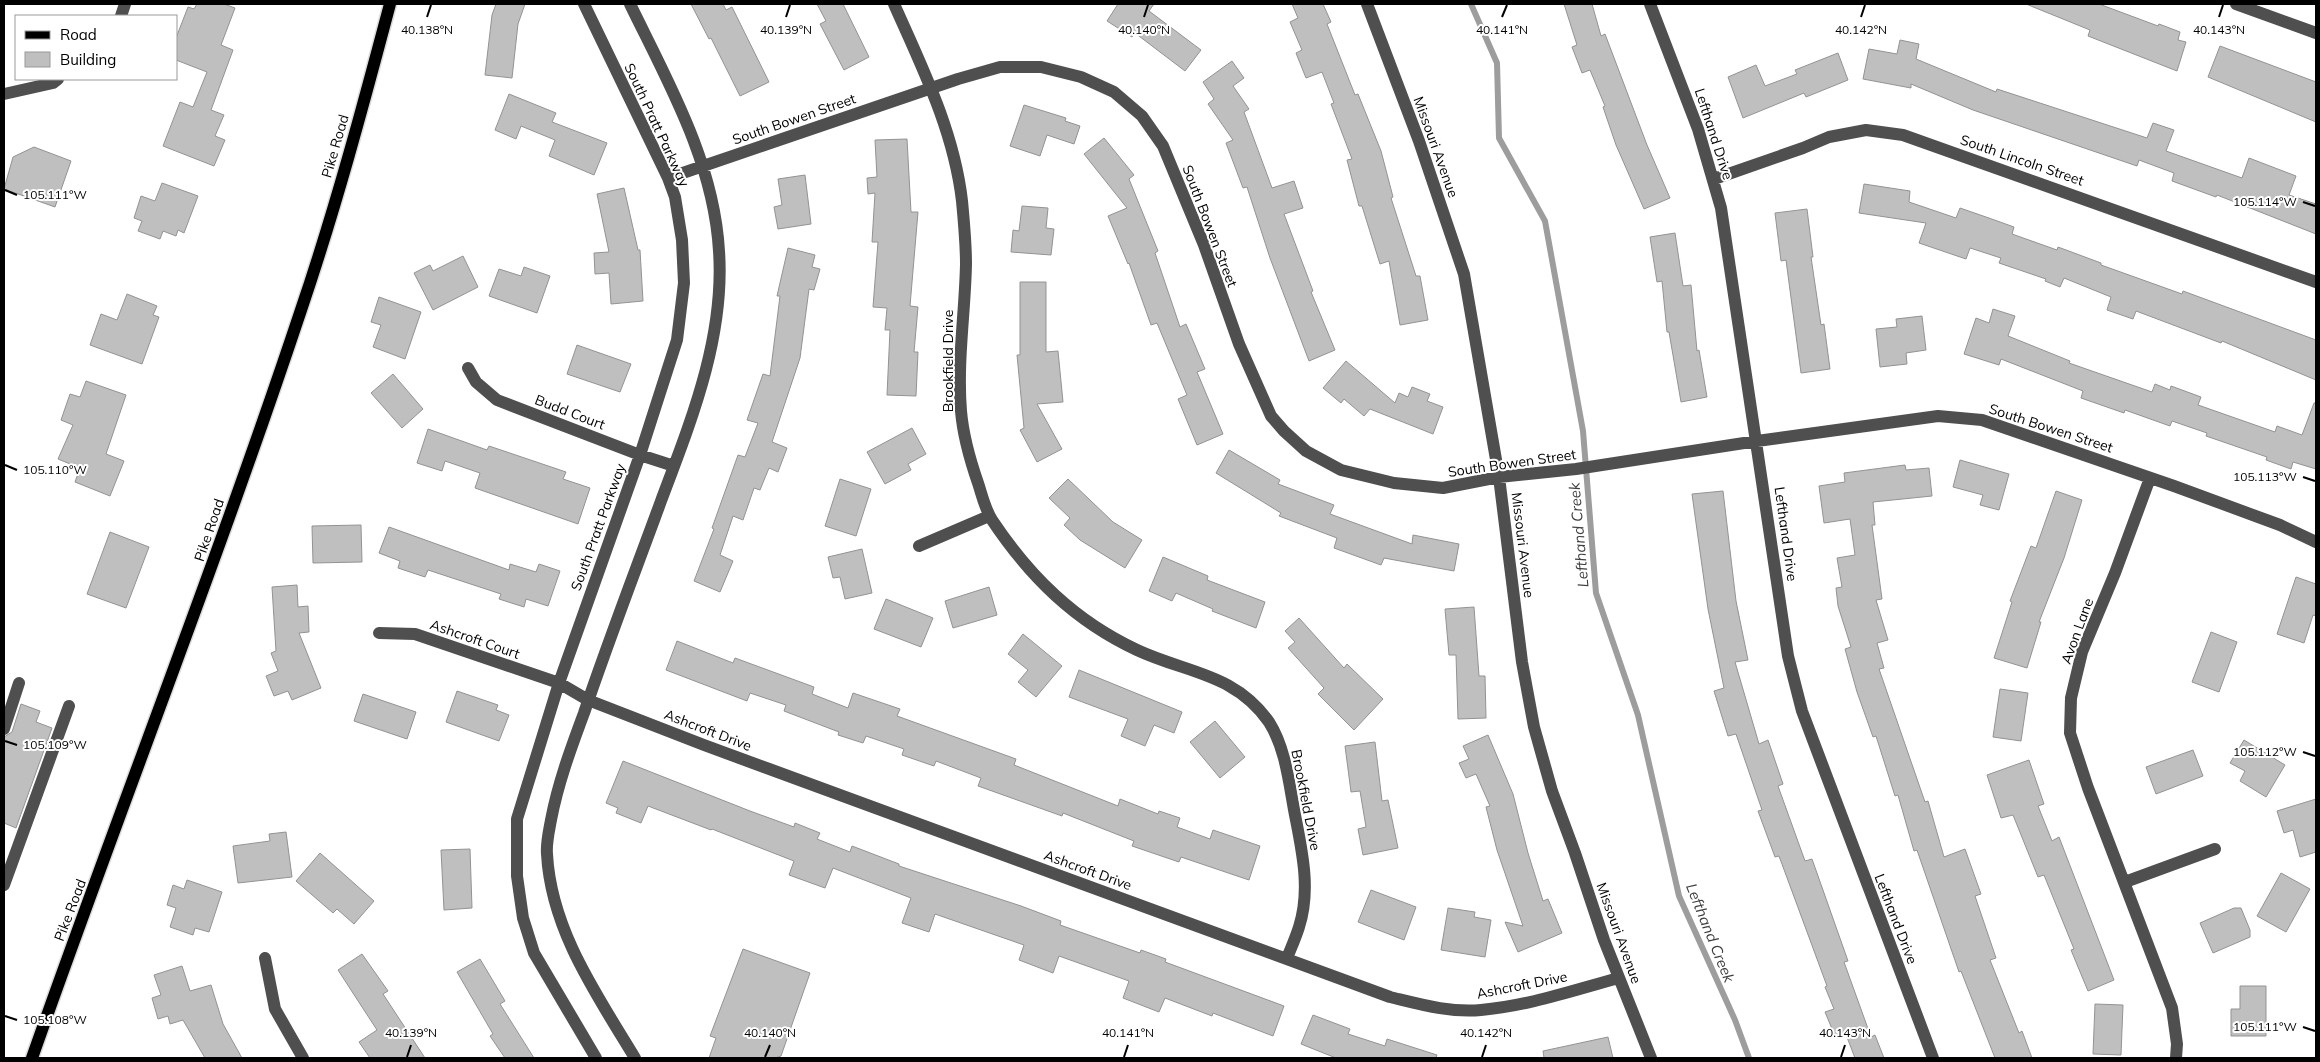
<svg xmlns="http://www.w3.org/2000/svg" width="2320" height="1062" font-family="Mulish,sans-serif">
<rect width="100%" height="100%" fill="#fff"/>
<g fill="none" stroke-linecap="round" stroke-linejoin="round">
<path stroke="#9d9d9d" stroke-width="6" d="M1471,4L1497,63L1499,138L1545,221L1583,431L1596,593L1638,715L1679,896L1735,1020L1749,1058"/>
</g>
<path fill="#bfbfbf" stroke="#939393" d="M197,4H224L235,8L221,45L233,50L211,110L224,115L215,136L225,140L214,166L163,146L180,102L193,107L207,72L176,60V38L188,7L194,9Z
M496,4H525L518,24L512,78L485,75L492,15Z
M691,4H723L726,10L732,7L769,82L740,96L711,38L709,39Z
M817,4H843L869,57L844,70L820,24L826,21Z
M1118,4H1154L1149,11L1201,50L1185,71L1135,33L1132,37L1107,21Z
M1292,4H1323L1331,22L1327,24L1355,95L1358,94L1381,151L1393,197L1391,198L1416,276H1420L1428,320L1400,325L1389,261L1380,264L1362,206H1359L1347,160L1352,159L1331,104L1334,103L1322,72L1306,78L1296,53L1302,50L1290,22L1298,18Z
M1564,4H1592L1601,36L1605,34L1647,145L1670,198L1644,209L1616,145L1603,107L1605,106L1590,70L1582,73L1572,47L1577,45Z
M2026,4H2099L2158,26L2159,24L2180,32L2178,40L2186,42L2177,71L2088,36L2090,30Z
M1900,40L1919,44L1916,59L1996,92L1997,89L2147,138L2153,123L2174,130L2166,151L2242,178L2249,158L2296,176L2289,195L2316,204V234L2217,195L2216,197L2172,181L2174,173L2139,160L2137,166L1973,110L1911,84V88L1863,79L1869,49L1897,54Z
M2220,46L2316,82V122L2208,77Z
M1838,53L1848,80L1806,97L1804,93L1743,118L1728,77L1756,65L1765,86L1797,74L1795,70Z
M1232,61L1244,78L1233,86L1249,109L1244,112L1272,188L1294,181L1303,208L1284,214L1313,291L1311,292L1335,350L1309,361L1270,258L1247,187L1243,188L1226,143L1233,140L1208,104L1214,99L1203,82Z
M509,94L556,113L552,122L607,143L594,175L549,156L555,140L521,126L516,139L495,130Z
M1024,105L1066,118L1065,121L1080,126L1074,144L1047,135L1040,156L1010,146Z
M1104,138L1134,175L1129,179L1158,251L1155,253L1180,327L1186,324L1205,369L1197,372L1223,434L1197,445L1178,399L1187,395L1157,323L1151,325L1129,263L1128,264L1108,216L1127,208L1084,154Z
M907,139L911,212H918L910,306L918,307L914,352H918L916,396L887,395L890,330H885L887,308L873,307L878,242H872L875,193L868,194L867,178L877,177L875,140Z
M34,147L71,161L55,207L4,189L13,157Z
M805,175L811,224L778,229L774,207L782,205L778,179Z
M162,183L198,196L184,233L178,230L176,236L163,231L160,239L138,231L142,221L134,218L141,196L155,201Z
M1864,184L1910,191L1909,202L1956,218L1960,208L1986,217L2014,227L2012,234L2057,250L2058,247L2101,263V265L2182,294L2183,291L2316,340V380L2222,341L2221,343L2136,311L2133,319L2107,310L2111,297L2064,278L2060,287L2045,281L2046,279L1999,263L2001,258L1970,248L1966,259L1919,243L1926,223L1859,213Z
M624,188L638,250H640L643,301L611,304L609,273L595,274L594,253L609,252L597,194Z
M1022,206L1048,208L1046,228L1054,229L1051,255L1011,252L1013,230L1019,231Z
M1807,209L1813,257H1811L1821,325L1824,324L1830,369L1801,373L1786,260L1781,261L1775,213Z
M1675,233L1683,286L1691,285L1697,351L1699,350L1707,397L1681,402L1669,332H1667L1662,281L1657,282L1650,237Z
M788,248L815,255L812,267L820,269L814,290L809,289L800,358L772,442L787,448L778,472L769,468L760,490L754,488L743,520L733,516L720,555L733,561L720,592L694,581L714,529L712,528L738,455L745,457L758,423L747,420L763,374L770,376L780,296H777Z
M463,256L478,287L433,310L414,273L430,265L433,271Z
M524,267L550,276L537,313L489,296L499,269L521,276Z
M1020,282H1046V352L1058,351L1063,402L1037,404L1062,449L1037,462L1020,430L1024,428L1017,355H1020Z
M127,294L157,306L153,315L159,317L142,364L90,345L101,314L117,320Z
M379,297L421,312L405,359L373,347L381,325L371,322Z
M1993,309L2015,316L2008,336L2070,361L2069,363L2152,392L2155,384L2170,390L2171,386L2201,397L2198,405L2275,432L2277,426L2302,435L2314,403H2316V469L2293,462L2291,469L2266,460L2267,457L2206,436L2207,433L2172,421L2170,426L2125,410L2124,413L2081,398L2083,391L2001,359L1999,365L1964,354L1976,318L1989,323Z
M1922,316L1926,350L1906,353L1907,364L1880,367L1876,329L1897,327L1896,319Z
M577,345L631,364L620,392L567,374Z
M1346,361L1395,403L1399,393L1408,397L1412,387L1430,394L1427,401L1443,407L1433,434L1370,409L1364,416L1344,399L1341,403L1323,388Z
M393,374L423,409L402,428L371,393Z
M86,381L126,395L106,454L124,461L110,496L75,482L80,468L58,459L73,425L61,420L70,394L80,397Z
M912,428L926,454L908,464L911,470L885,484L867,452Z
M428,429L487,450L489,446L566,472L563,479L590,488L578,524L475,488L480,473L445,461L442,471L417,463Z
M1229,450L1280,480L1278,484L1334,505L1330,514L1412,544L1413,535L1459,544L1454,571L1384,558L1381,565L1334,548L1337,538L1279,516L1281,513L1216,473Z
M1960,460L2009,474L1999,510L1980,505L1983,495L1953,487Z
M1905,465L1906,470L1929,468L1932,496L1873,502L1875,525H1872L1882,599L1876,600L1888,640L1877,643L1884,668L1879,669L1925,802L1928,801L1944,857L1965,849L1981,894L1975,896L1996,958L1990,960L2019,1033L2022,1031L2032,1058H1995L1961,971L1959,972L1917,850L1914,851L1898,795L1895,796L1876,736L1873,737L1857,692L1845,649L1851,647L1838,606L1836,588L1842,587L1837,558L1855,555L1850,519L1824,523L1819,486L1845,482L1844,473Z
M840,479L871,489L856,536L825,526Z
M1068,479L1113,522L1142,540L1125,568L1080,540L1064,525L1070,518L1049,498Z
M1723,491L1736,601L1748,660L1735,662L1759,744L1768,740L1783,784L1778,786L1805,861L1812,859L1848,961L1844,962L1871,1037L1875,1035L1884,1058H1855L1845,1032L1835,1036L1825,1012L1834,1009L1825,987L1827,986L1779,856L1775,857L1758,811L1762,810L1736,734L1728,736L1714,691L1724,688L1708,609L1692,494Z
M2056,491L2082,500L2064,558L2039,622H2041L2027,668L1994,658L2012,602L2010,601L2031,546L2036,548Z
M361,525L362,562L313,563L312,526Z
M389,527L509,570L510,564L536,572L539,564L560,571L548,606L526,599L524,607L499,599L501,594L428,570L425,577L398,568L400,561L379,553Z
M110,532L149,547L126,608L87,594Z
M862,549L872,593L845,599L840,577L833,578L828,557Z
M1163,557L1208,576L1207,580L1265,602L1256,628L1212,611L1213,609L1176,593L1172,601L1149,591Z
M2296,577L2316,584V616L2313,615L2304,643L2277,634Z
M297,585L298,607L308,606L309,632L299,633L321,688L292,700L288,691L274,696L266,676L278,671L271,653L276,651L272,587Z
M989,587L997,615L953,628L945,601Z
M886,599L933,618L921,647L874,629Z
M1474,607L1479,676H1485L1486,718L1458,719L1456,655H1449L1445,609Z
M1299,618L1344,668L1347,664L1383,699L1354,730L1318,694L1324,688L1288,648L1295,642L1285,631Z
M2211,632L2237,642L2219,692L2192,682Z
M1023,634L1062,666L1036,697L1018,682L1028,670L1008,654Z
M677,641L733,663L735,658L814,687L812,694L848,708L853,693L900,709L897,716L1016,759L1014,765L1118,806L1120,799L1158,814L1159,811L1180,818L1177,827L1210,839L1213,830L1260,846L1249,880L1181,857L1179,862L1132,846L1134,841L1063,813L1062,816L978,786L981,778L936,761L934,766L902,755L904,749L866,736L863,743L838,735L839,732L784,711L786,705L750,693L747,701L666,670Z
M1079,670L1182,712L1174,733L1154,725L1145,746L1121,736L1128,719L1069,697Z
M2000,689L2028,693L2021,741L1993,737Z
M457,691L498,705L496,710L509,715L499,741L446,722Z
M363,694L416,712L407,739L354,721Z
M21,704L40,711L36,722L52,728L16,828L4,823V737L12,732Z
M1215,721L1245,757L1220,778L1190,742Z
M1488,735L1513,794L1528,853L1543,901L1548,899L1562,933L1518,952L1505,922L1523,926L1497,850L1486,807L1490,806L1476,774L1466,778L1459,763L1469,759L1463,746Z
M2244,740L2285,765L2266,797L2240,781L2245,771L2230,763Z
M1375,742L1382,801L1388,800L1398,848L1363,855L1358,829L1366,827L1360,791L1351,792L1345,746Z
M2193,750L2203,776L2156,794L2146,767Z
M2029,760L2044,804L2038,806L2052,841L2059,837L2114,980L2088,991L2071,950L2074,949L2044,875L2038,877L2013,815L2001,818L1987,775Z
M623,761L750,811L794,827L795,823L820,833L817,839L850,852L852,846L899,864V866L1021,906L1061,921L1060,925L1140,953L1141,950L1166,959L1165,962L1284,1006L1273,1036L1213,1013L1212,1016L1165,998L1159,1012L1123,998L1129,981L1059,956L1053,973L1019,960L1024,945L935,914L929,932L902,923L911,898L833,868L825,888L789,875L794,861L712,829L711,830L648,806L641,823L616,813L618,808L606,803Z
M2316,799V852L2300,857L2293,830L2284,833L2277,811Z
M286,832L292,877L238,883L233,846L270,841L269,834Z
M470,849L472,908L444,910L441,850Z
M320,853L374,901L354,924L337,909L333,913L296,881Z
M2281,873L2310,889L2286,932L2257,916Z
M187,880L222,892L209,932L195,928L193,935L170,927L176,908L167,905L173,885L184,889Z
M1371,890L1416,907L1404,940L1358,922Z
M1448,908L1475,912L1474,917L1491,920L1485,957L1441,950Z
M2234,908H2241L2250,930V937L2213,953L2200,923Z
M743,949L810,973L781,1056L775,1058H709L716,1038L710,1036Z
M362,954L388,991L383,994L425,1058H370L359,1042L377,1030L338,970Z
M480,959L505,1001L500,1004L534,1058H505L490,1036L493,1034L457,972Z
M182,966L190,991L211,985L223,1024L242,1058H205L183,1020L170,1024L168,1016L158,1019L152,998L161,995L154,975Z
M2240,986H2266V1036H2231V1009H2240Z
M2095,1004L2123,1005L2121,1055L2093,1054Z
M1313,1015L1350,1029L1348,1034L1385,1046L1387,1039L1437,1055L1436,1058H1336L1301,1044Z
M1608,1037L1613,1058H1544L1543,1051Z"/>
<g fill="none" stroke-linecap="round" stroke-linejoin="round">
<defs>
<path id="major" d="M32,1058C120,808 217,562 301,310C335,210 363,106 390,4"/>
</defs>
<use href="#major" stroke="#dbdbdb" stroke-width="15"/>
<path stroke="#4f4f4f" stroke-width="12" d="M584,4L668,178L675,197L682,240L684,283L677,340L640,455L559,683L517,819V876L523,918L534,953L596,1058
M630,4C668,82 714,162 719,251C725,338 691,421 661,501C635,572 608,642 584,713C571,748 558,783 551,820C549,831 546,843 547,854C551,930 597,995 635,1058
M894,4C922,67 954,131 962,201C964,222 966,243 966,264C965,313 957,362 961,411C963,435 970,460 978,483C982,495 985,509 992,520C1030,577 1075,621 1137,650C1186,673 1235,673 1269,722C1286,749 1289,784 1295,815C1302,851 1311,890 1299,927C1296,937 1291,948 1287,958
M1367,4L1419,141L1464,274L1499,477L1522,662L1534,727L1552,791L1575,853L1604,940L1651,1058
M1650,4L1698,129L1721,208L1788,656L1802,711L1933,1058
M2236,4L2316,33
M121,16L125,4
M4,94L53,83L58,79
M668,178L958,79L1000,67H1041L1081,77L1114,92L1142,116L1163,146L1204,245L1239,344L1271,416L1284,431L1306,451L1341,470L1394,483L1443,488L1499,477L1576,469L1757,441L1938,416L1982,420L2174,486L2280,525L2316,542
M1714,179L1803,148L1829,137L1866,130L1903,135L2316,282
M468,368L476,382L497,400L640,455L674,466
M2150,478L2115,573L2082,652L2071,698L2070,733L2088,788L2172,1008L2177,1044L2176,1058
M919,546L989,516
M379,633L415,634L559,683L588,700L704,745L1390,997C1419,1004 1450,1013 1481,1010C1528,1006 1574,990 1619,978
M4,729L19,683
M2125,882L2215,849
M4,885L69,706
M265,958L275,1009L303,1058"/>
<use href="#major" stroke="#000" stroke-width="12"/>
</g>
<path fill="none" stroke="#000" stroke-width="2" d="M427,17L431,5M786,17L790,5M1144,17L1148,5M1502,17L1507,5M1861,17L1865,5M2219,17L2223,5M5,190L17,195M2303,202L2315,206M5,465L17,470M2303,477L2315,481M5,741L17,745M2303,752L2315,756M5,1016L17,1020M2303,1027L2315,1031M407,1057L411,1045M765,1057L770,1045M1124,1057L1128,1045M1482,1057L1486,1045M1841,1057L1845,1045"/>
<g text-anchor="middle" stroke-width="4" stroke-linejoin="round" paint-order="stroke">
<g font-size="14" fill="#000" stroke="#fff">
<text transform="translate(794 119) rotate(-19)" y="5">South Bowen Street</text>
<text transform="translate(657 125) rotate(65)" y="5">South Pratt Parkway</text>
<text transform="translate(1714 134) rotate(72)" y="5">Lefthand Drive</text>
<text transform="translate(335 146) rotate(-74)" y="5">Pike Road</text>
<text transform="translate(1436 147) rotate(70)" y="5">Missouri Avenue</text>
<text transform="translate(2022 160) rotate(19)" y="5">South Lincoln Street</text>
<text transform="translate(1210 226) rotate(69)" y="5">South Bowen Street</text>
<text transform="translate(948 361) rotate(-90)" y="5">Brookfield Drive</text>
<text transform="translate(570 412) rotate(21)" y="5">Budd Court</text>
<text transform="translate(2051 428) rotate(18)" y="5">South Bowen Street</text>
<text transform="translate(1512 463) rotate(-8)" y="5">South Bowen Street</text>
<text transform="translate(598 527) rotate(-70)" y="5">South Pratt Parkway</text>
<text transform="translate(209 530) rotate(-71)" y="5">Pike Road</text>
<text transform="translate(1786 534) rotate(82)" y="5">Lefthand Drive</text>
<text transform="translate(1523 545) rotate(83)" y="5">Missouri Avenue</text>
<text transform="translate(2077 631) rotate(-70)" y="5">Avon Lane</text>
<text transform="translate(475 639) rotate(19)" y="5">Ashcroft Court</text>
<text transform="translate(708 730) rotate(21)" y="5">Ashcroft Drive</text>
<text transform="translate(1306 800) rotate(79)" y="5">Brookfield Drive</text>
<text transform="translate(1088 870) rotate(20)" y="5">Ashcroft Drive</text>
<text transform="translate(70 910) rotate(-69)" y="5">Pike Road</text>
<text transform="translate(1896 919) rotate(69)" y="5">Lefthand Drive</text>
<text transform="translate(1619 933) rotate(70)" y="5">Missouri Avenue</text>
<text transform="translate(1522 985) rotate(-11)" y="5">Ashcroft Drive</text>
</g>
<g font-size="15" font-style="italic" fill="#3e3e3e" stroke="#fff">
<text transform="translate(1579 535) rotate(-95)" y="5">Lefthand Creek</text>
<text transform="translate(1710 933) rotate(68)" y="5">Lefthand Creek</text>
</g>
</g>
<g font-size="12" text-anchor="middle" fill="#000" stroke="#fff" stroke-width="4" stroke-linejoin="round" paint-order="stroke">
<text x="427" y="34">40.138°N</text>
<text x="1861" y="34">40.142°N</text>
<text x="2219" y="34">40.143°N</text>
<text x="786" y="34">40.139°N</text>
<text x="1144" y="34">40.140°N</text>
<text x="1502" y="34">40.141°N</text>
<text x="55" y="199">105.111°W</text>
<text x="2265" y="206">105.114°W</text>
<text x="55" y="474">105.110°W</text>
<text x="2265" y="481">105.113°W</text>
<text x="55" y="749">105.109°W</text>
<text x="2265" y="756">105.112°W</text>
<text x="55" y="1024">105.108°W</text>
<text x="2265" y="1031">105.111°W</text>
<text x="411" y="1037">40.139°N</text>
<text x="770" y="1037">40.140°N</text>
<text x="1128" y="1037">40.141°N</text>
<text x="1486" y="1037">40.142°N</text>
<text x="1845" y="1037">40.143°N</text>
</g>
<rect width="2320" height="1062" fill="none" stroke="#000000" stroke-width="10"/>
<rect x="15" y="15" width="162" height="65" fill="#ffffff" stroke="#999999"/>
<rect x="25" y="31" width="25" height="8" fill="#000000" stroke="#999999"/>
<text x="60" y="40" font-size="15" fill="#000000">Road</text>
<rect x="25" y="52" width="25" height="15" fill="#bfbfbf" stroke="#999999"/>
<text x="60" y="65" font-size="15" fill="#000000">Building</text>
</svg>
